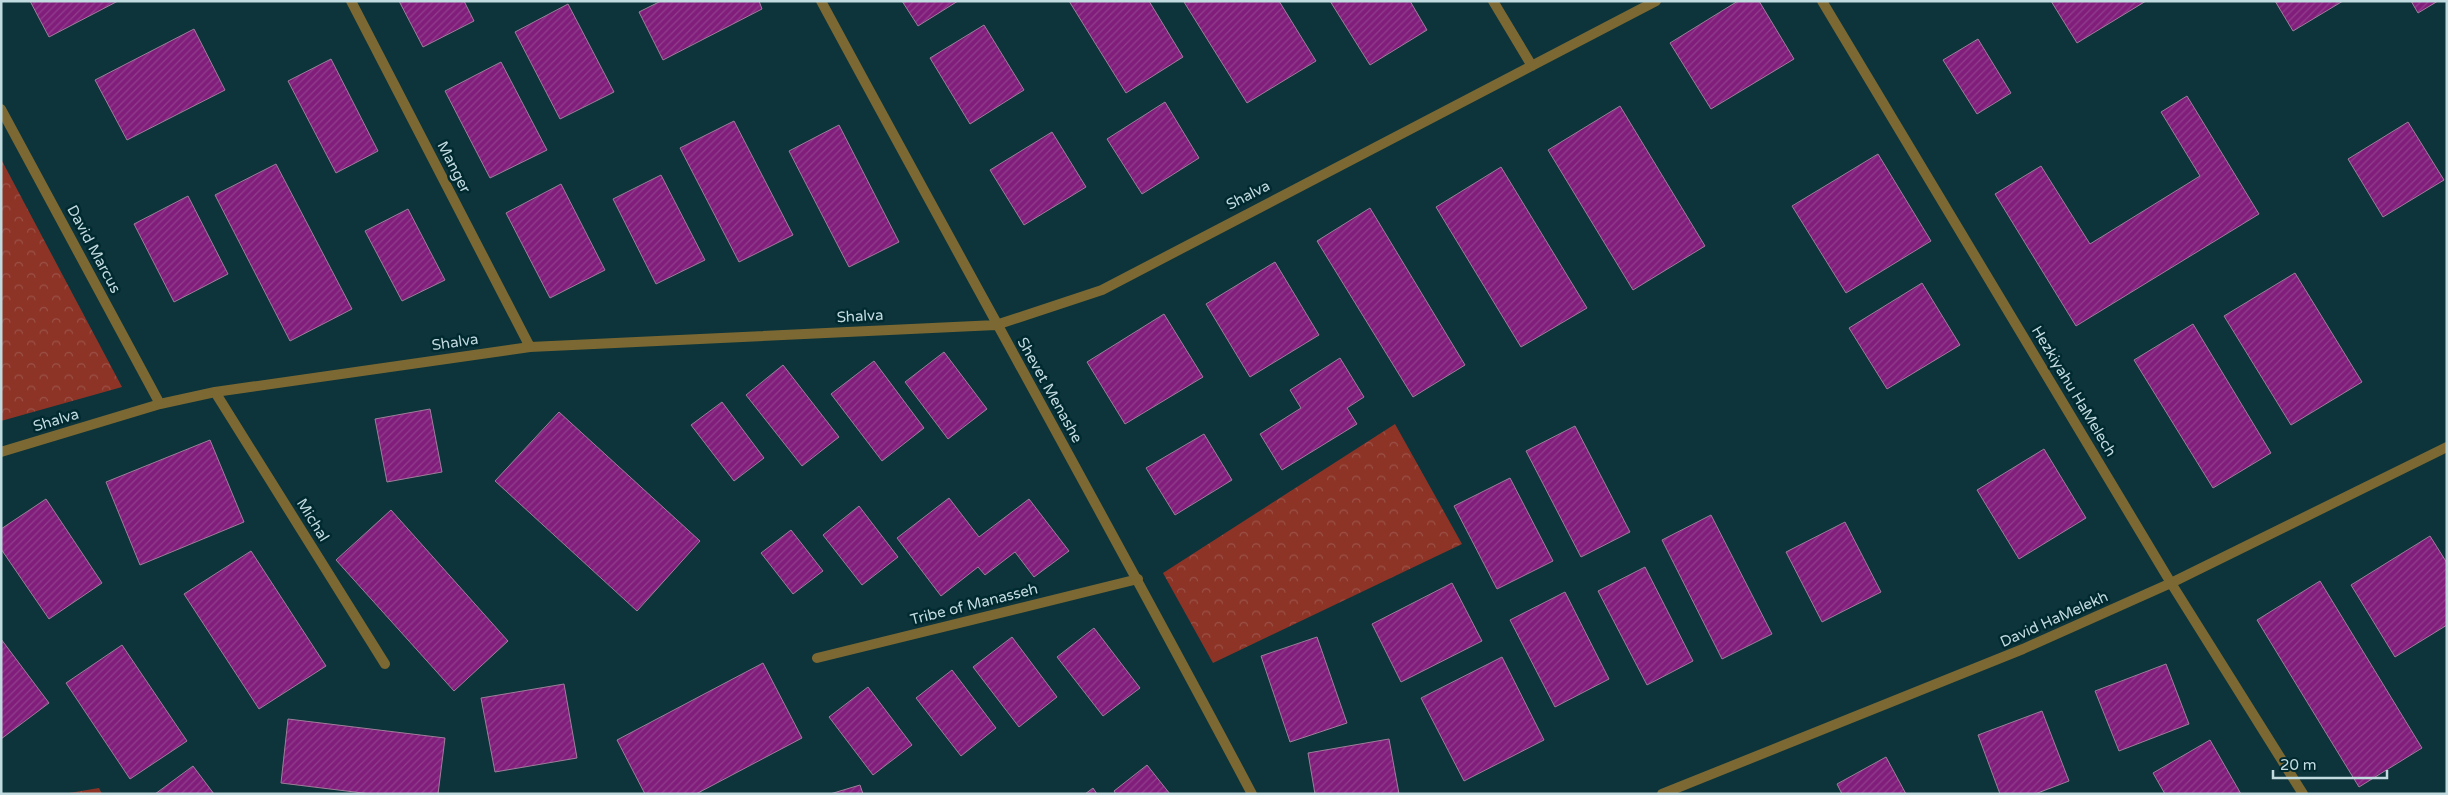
<svg xmlns="http://www.w3.org/2000/svg" width="2448" height="795" font-family="'Varela Round',sans-serif">
<defs>
<pattern id="grass-tufts" width="24" height="20" patternUnits="userSpaceOnUse" patternTransform="scale(1.25)"><rect width="24" height="20" fill="#8d3427"/><path d="M3 7l-1-3M5 7V3M7 7l1-3M15 17l-1-3M17 17v-4M19 17l1-3" fill="none" stroke="#9b5146"/></pattern>
<pattern id="forest-crowns" width="20" height="18" patternUnits="userSpaceOnUse" patternTransform="scale(1.25)"><rect width="20" height="18" fill="#8d3427"/><path d="M2 6a3 3 0 1 1 6 0M12 15a3 3 0 1 1 6 0" fill="none" stroke="#9b5146"/></pattern>
<pattern id="building-hatch" width="6" height="6" patternUnits="userSpaceOnUse" patternTransform="scale(1.25)"><rect width="6" height="6" fill="#811e7b"/><path d="M-1 1l2-2M0 6l6-6M5 7l2-2" fill="none" stroke="#913e8d"/></pattern>
</defs>
<rect width="100%" height="100%" fill="#0c343a"/>
<path fill="url(#grass-tufts)" d="M99,788L102,794H63Z"/>
<path fill="url(#forest-crowns)" d="M1,159L122,387L1,421Z
M1395,424L1462,544L1213,663L1163,573Z"/>
<path fill="url(#building-hatch)" stroke="#9e7e9a" d="M30,1H118L49,37Z
M399,1H464L474,21L423,47Z
M661,1H759L762,9L663,60L639,12Z
M902,1H958L918,26Z
M1069,1H1149L1183,57L1126,93Z
M1279,1L1316,61L1247,103L1184,2Z
M1330,1H1410L1427,30L1370,65Z
M1738,1H1759L1794,59L1711,109L1670,43Z
M2051,1H2146L2077,43Z
M2275,1H2343L2293,31Z
M2411,1H2438L2418,13Z
M568,4L614,92L560,119L515,32Z
M984,25L1024,90L970,124L930,58Z
M194,29L225,90L127,140L95,80Z
M1978,39L2011,93L1977,114L1943,60Z
M331,59L378,151L336,173L288,81Z
M501,62L547,150L490,178L445,91Z
M2187,96L2259,214L2076,326L1995,194L2041,166L2090,244L2200,176L2161,112Z
M1165,102L1199,158L1142,194L1107,139Z
M1620,106L1705,246L1633,290L1548,150Z
M734,121L793,235L739,262L680,148Z
M2408,122L2444,180L2383,217L2348,159Z
M839,125L899,242L849,267L789,151Z
M1052,132L1086,187L1024,225L990,170Z
M1878,154L1931,241L1846,293L1792,206Z
M276,164L352,309L290,341L215,195Z
M1501,167L1587,308L1521,347L1436,207Z
M661,175L705,260L656,284L613,199Z
M561,184L605,270L550,298L506,213Z
M188,196L228,274L174,302L134,224Z
M1370,208L1465,365L1413,397L1317,241Z
M408,209L445,280L402,301L365,231Z
M1275,262L1319,335L1250,377L1206,304Z
M2295,273L2362,382L2291,425L2224,316Z
M1922,283L1960,345L1887,389L1849,328Z
M1164,314L1203,377L1125,424L1087,362Z
M2193,324L2271,453L2213,488L2134,360Z
M944,352L987,409L948,439L905,382Z
M1340,358L1364,397L1347,408L1357,424L1282,470L1260,434L1301,408L1290,390Z
M874,361L924,428L882,461L831,394Z
M783,365L839,437L802,466L746,395Z
M722,402L764,458L734,481L691,425Z
M430,409L442,472L387,482L375,419Z
M559,412L700,541L637,611L495,481Z
M1575,426L1630,532L1581,557L1526,451Z
M1204,434L1232,480L1175,515L1146,468Z
M210,440L244,522L140,565L106,482Z
M2044,449L2086,518L2019,559L1977,490Z
M1510,478L1553,561L1497,589L1454,506Z
M949,498L979,537L1029,499L1069,551L1034,577L1015,552L985,575L978,567L941,596L897,538Z
M46,499L102,583L49,619L1,549V529Z
M859,506L898,557L862,585L823,535Z
M391,510L508,641L454,691L336,560Z
M1711,515L1772,634L1722,659L1662,540Z
M1845,522L1881,592L1822,622L1786,552Z
M791,530L823,571L793,594L761,553Z
M2430,536L2447,563V625L2395,657L2351,585Z
M251,551L326,666L259,709L184,594Z
M1645,567L1693,661L1647,685L1598,591Z
M2320,581L2422,748L2359,787L2257,620Z
M1452,583L1482,641L1401,682L1372,624Z
M1565,592L1609,679L1555,707L1510,620Z
M1094,628L1140,688L1103,716L1057,657Z
M1012,637L1057,697L1019,727L973,667Z
M1317,637L1347,723L1290,742L1261,656Z
M1,639L49,703L1,739Z
M122,645L187,741L130,779L66,683Z
M1502,657L1544,740L1464,781L1421,698Z
M763,663L802,738L696,794H645L617,740Z
M2166,664L2189,724L2119,751L2095,691Z
M952,670L996,728L961,756L916,698Z
M564,684L577,758L495,772L481,698Z
M868,687L912,745L873,775L829,717Z
M2042,711L2069,781L2035,794H2000L1978,735Z
M288,719L445,738L438,794H371L281,783Z
M1389,739L1399,794H1315L1308,753Z
M2210,740L2241,794H2165L2153,773Z
M1886,757L1906,794H1842L1837,784Z
M1147,765L1170,794H1116L1114,791Z
M193,766L214,794H155Z
M860,785L863,794H830Z
M1093,788L1097,794H1085Z"/>
<g fill="none" stroke-linecap="round" stroke-linejoin="round">
<path stroke="#7b6833" stroke-width="10" d="M817,658L1138,579"/>
<path stroke="#7b6833" stroke-width="10" d="M351,1L530,347
M821,1C964,266 1111,528 1252,794
M1493,1L1532,66
M1822,1L2171,583L2303,794
M1,109L160,404
M215,392L385,664
M1,452L160,404L215,392L530,347L996,325L1102,290L1656,1
M1662,794L2023,649L2171,583L2447,447"/>
</g>
<g text-anchor="middle" stroke-width="5" stroke-linejoin="round" paint-order="stroke">
<g font-size="15" fill="#c2dbe0" stroke="#012a30">
<text transform="translate(454 167) rotate(63)" y="5">Manger</text>
<text transform="translate(1248 195) rotate(-27)" y="5">Shalva</text>
<text transform="translate(94 249) rotate(62)" y="5">David Marcus</text>
<text transform="translate(860 316) rotate(-3)" y="5">Shalva</text>
<text transform="translate(455 342) rotate(-8)" y="5">Shalva</text>
<text transform="translate(1050 390) rotate(61)" y="5">Shevet Menashe</text>
<text transform="translate(2074 391) rotate(59)" y="5">Hezkiyahu HaMelech</text>
<text transform="translate(56 420) rotate(-17)" y="5">Shalva</text>
<text transform="translate(313 520) rotate(58)" y="5">Michal</text>
<text transform="translate(974 604) rotate(-14)" y="5">Tribe of Manasseh</text>
<text transform="translate(2054 619) rotate(-24)" y="5">David HaMelekh</text>
</g>
</g>
<rect width="2448" height="795" fill="none" stroke="#c2dbe0" stroke-width="5"/>
<path d="M2273 770v8h114v-8" fill="none" stroke="#c2dbe0" stroke-width="2.5"/>
<text x="2280" y="770" font-size="15" fill="#c2dbe0" stroke="#012a30" stroke-width="4" paint-order="stroke">20 m</text>
</svg>
